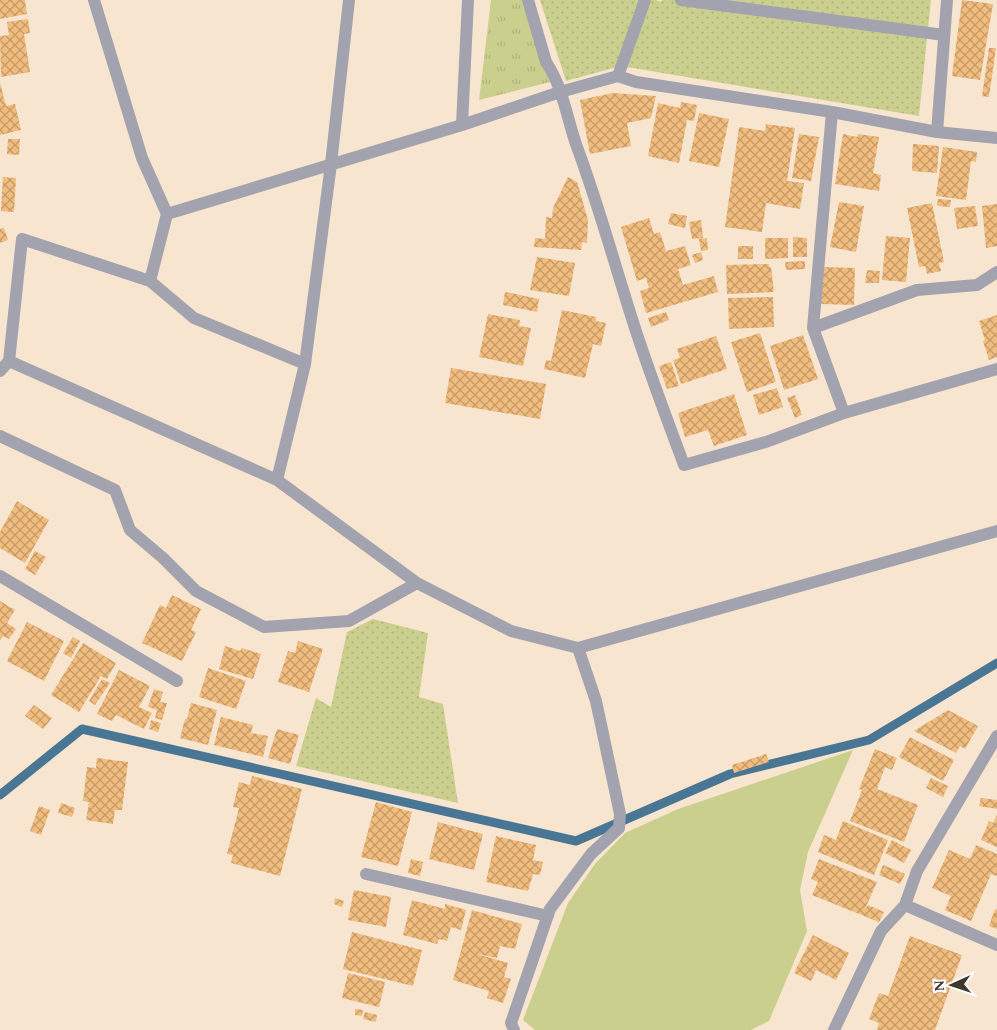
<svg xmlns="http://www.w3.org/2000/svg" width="997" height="1030" font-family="Spectral,serif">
<defs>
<pattern id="grass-dots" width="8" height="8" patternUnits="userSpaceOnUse" patternTransform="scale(1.25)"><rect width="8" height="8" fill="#cbcf8d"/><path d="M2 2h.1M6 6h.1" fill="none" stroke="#afb27a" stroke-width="1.8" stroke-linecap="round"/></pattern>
<pattern id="park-tufts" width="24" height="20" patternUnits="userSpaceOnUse" patternTransform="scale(1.25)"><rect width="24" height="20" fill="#cbcf8d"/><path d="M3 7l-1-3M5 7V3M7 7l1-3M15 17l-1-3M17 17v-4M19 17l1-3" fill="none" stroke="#afb27a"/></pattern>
<pattern id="building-cross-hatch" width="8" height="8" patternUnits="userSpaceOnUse" patternTransform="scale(1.25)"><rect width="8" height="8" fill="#f1bd7e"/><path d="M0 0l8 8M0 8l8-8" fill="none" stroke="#c59a68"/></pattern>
</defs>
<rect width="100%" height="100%" fill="#f8e5cf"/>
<path fill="url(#grass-dots)" d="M540,0H656L661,2L662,0H931L919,116L621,66L566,81Z
M373,619L428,633L419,697L443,704L458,803L296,766L316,698L331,707L347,632Z"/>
<path fill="url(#park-tufts)" d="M491,0H526L550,82L479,100Z"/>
<path fill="#cbcf8d" d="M853,750L808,852L800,890L807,931L769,1021L751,1030H535L523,1020L568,903L595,864L625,833L678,809Z"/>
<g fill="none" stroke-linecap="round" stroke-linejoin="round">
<path stroke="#4a7695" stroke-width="9" d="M0,795L82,729L576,841L730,774L869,740L997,663"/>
</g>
<path fill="url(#building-cross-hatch)" d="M0,0H25L27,14L0,19Z
M962,0L993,4L980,80L952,76Z
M28,19L30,33L24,34L30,72L1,77L0,36L9,35L7,22Z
M989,48H996L989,97L982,96Z
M0,83L6,106L15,104L21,130L0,135Z
M613,93L656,96L651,118L627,123L631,146L590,154L580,100Z
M681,102L697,105L694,121L687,120L679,163L648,156L658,103L680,108Z
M699,113L729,119L719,167L689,161Z
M766,124L795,128L787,181L804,183L800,209L766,203L762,232L725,227L739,127L765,131Z
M799,134L819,137L811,181L792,178Z
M843,134L857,137L858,134L879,137L873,173L881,175L879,191L835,184Z
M8,139H20L19,155L7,154Z
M913,144L939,146L937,173L912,171Z
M943,147L977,152L976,162L971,161L966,200L936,196Z
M3,177L16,178L14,212L1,211Z
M568,177L577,182L588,220L587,243L582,242L581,250L534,247L535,238L545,239L546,217L552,218L553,208Z
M938,199L951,200L950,207L937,206Z
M839,202L864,206L856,252L830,247Z
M932,203L944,262L939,263L941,271L927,274L925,266L919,267L907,208Z
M997,204V246L986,248L982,206Z
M975,206L978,226L957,229L954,208Z
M671,213L687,216L685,228L668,224Z
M649,218L654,234L660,232L666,251L685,246L691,265L678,269L683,285L714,276L718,292L646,313L640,291L649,288L646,278L637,281L621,227Z
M701,220L703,238L692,239L689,222Z
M4,228L8,240L0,243V229Z
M886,236L910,238L906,282L882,280Z
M793,237L807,238V257H793Z
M707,238L708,250L701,251L699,239Z
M765,238H788V258L765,259Z
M738,246H753V259H738Z
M701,252L703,260L695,263L692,255Z
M537,257L575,263L569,296L530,290Z
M805,261V269L786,270L785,262Z
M769,264V267H771L774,292L727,294L726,265Z
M822,267L855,268L854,305L821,304Z
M867,270L880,271L879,283H865Z
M505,292L539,299L537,312L503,305Z
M773,297L774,327L729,329L728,298Z
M562,310L596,317V321L606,323L601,346L593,344L585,378L544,369L546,360L551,361Z
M666,312L669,320L651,327L648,318Z
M488,314L520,320L519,326L531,328L523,366L479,357Z
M997,315V357L989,360L983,341L985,340L979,321Z
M760,333L776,382L747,392L731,342Z
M803,335L818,379L784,390L770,346Z
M716,336L727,369L681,384L673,360L680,358L677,349Z
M671,362L679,386L667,389L659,366Z
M451,368L546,384L540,419L445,403Z
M777,388L783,407L759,415L753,395Z
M734,394L747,435L714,446L708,430L685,437L678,413Z
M795,395L802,415L795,418L787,398Z
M17,501L49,520L25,563L0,548V532Z
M35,551L46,557L35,575L25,569Z
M172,595L201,609L191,630L196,632L182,661L142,643L160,605L166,608Z
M0,601L15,610L7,623L16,629L9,639L3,636L0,640Z
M27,622L64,641L44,681L7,661Z
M73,637L80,641L71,658L63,653Z
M298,641L323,649L309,692L278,682L288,651L295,653Z
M83,643L116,663L107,679L101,676L79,712L51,695Z
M225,646L240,651L242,648L261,654L253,679L219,669Z
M208,668L246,681L236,709L199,697Z
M119,670L150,686L139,707L152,713L144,729L116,715L112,721L97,714Z
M102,679L110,683L95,705L89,701Z
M154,689L163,692L160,702L167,703L162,720L155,718L157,710L148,707Z
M191,703L217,710L208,745L180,738L185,719H187Z
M34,705L52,718L43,729L25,716Z
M948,710L978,726L965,749L960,746L956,753L914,731Z
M221,717L253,725L251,733L268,736L263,757L214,745Z
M151,720L161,723L158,732L149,729Z
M277,729L299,735L290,764L268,758Z
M910,737L954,760L943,781L899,757Z
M875,749L897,758L892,770L885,767L877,789L918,805L904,842L850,821L862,790L859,789Z
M766,754L769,762L734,773L732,765Z
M97,758L128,762L122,810H115L113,824L86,820L89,802L83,801L87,767L96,768Z
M252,776L302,789L280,876L231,863L233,855L227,854L239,808L233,807L239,782L250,785Z
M931,778L948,786L943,797L926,788Z
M981,798L997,800V809L979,806Z
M376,802L412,812L398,866L361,857Z
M61,803L75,808L72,817L58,813Z
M39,806L50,810L41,835L30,831Z
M997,815V847L981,840L989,821L993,823Z
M843,821L888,840L874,875L818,852L824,835L836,840Z
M438,822L483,834L474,870L429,859Z
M496,836L536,845L533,860L543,862L540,875L533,874L528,891L486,882Z
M892,840L911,850L904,863L885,853Z
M976,845L997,854V876L991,874L971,921L945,910L951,896L932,888L949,850L970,859Z
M411,859L423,862L420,876L408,873Z
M819,859L877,882L865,909L868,905L884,912L879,922L812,895L818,882L811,879Z
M883,865L905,874L900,884L879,875Z
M354,890L391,897L386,927L348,920Z
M335,898L344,901L342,907L334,904Z
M412,900L445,909V904L466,910L461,930L451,927L447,941L439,939L437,944L403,935Z
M995,909L997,910V929L989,926Z
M472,910L522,924L515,949L500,946L497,958L477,954L508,963L504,977L511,979L503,1003L487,998L489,991L453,980Z
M352,932L422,950L413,986L343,969Z
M813,935L849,953L836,980L816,970L811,981L794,973Z
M910,936L962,955L935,1030H877L879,1023L869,1019L879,993L888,996Z
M348,973L385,982L379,1007L342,998Z
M355,1009L363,1010L362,1016L355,1015Z
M365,1012L377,1015L376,1022L363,1019Z"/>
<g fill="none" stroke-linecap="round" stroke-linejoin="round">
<path stroke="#a2a3ae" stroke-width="12" d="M94,0L142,158L167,214L150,281
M528,0L546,62C563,87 567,119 577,147C599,206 615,266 634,325C649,372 667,419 684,465L766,442L844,413L997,369
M681,0L944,35
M618,76L645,0
M832,112L813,328L844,413
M462,125L560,92L618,76L636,82L832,112L937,132L997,138
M937,132L947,0
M167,214L462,125L468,0
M813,328L917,290L977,285L997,272
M9,361L277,480L417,583L511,631L578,648L997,531
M0,371L9,361L22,239L150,281L194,318L305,364
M0,436L115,490L130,530L163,558L196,591L264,627L349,621L417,583
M277,480L305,364L331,164L349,0
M0,576L177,681
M366,874L548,916
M905,905L997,945
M514,1030L511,1023L550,909L591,854L619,828L620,814L596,701L578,648
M834,1030L881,931L905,905L917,871L997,736"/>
</g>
<g transform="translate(952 985) rotate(267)" stroke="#ffffff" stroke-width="4" paint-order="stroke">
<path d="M0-4L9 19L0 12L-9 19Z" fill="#3e372e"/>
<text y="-8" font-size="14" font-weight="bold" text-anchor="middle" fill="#3e372e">N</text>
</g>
</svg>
